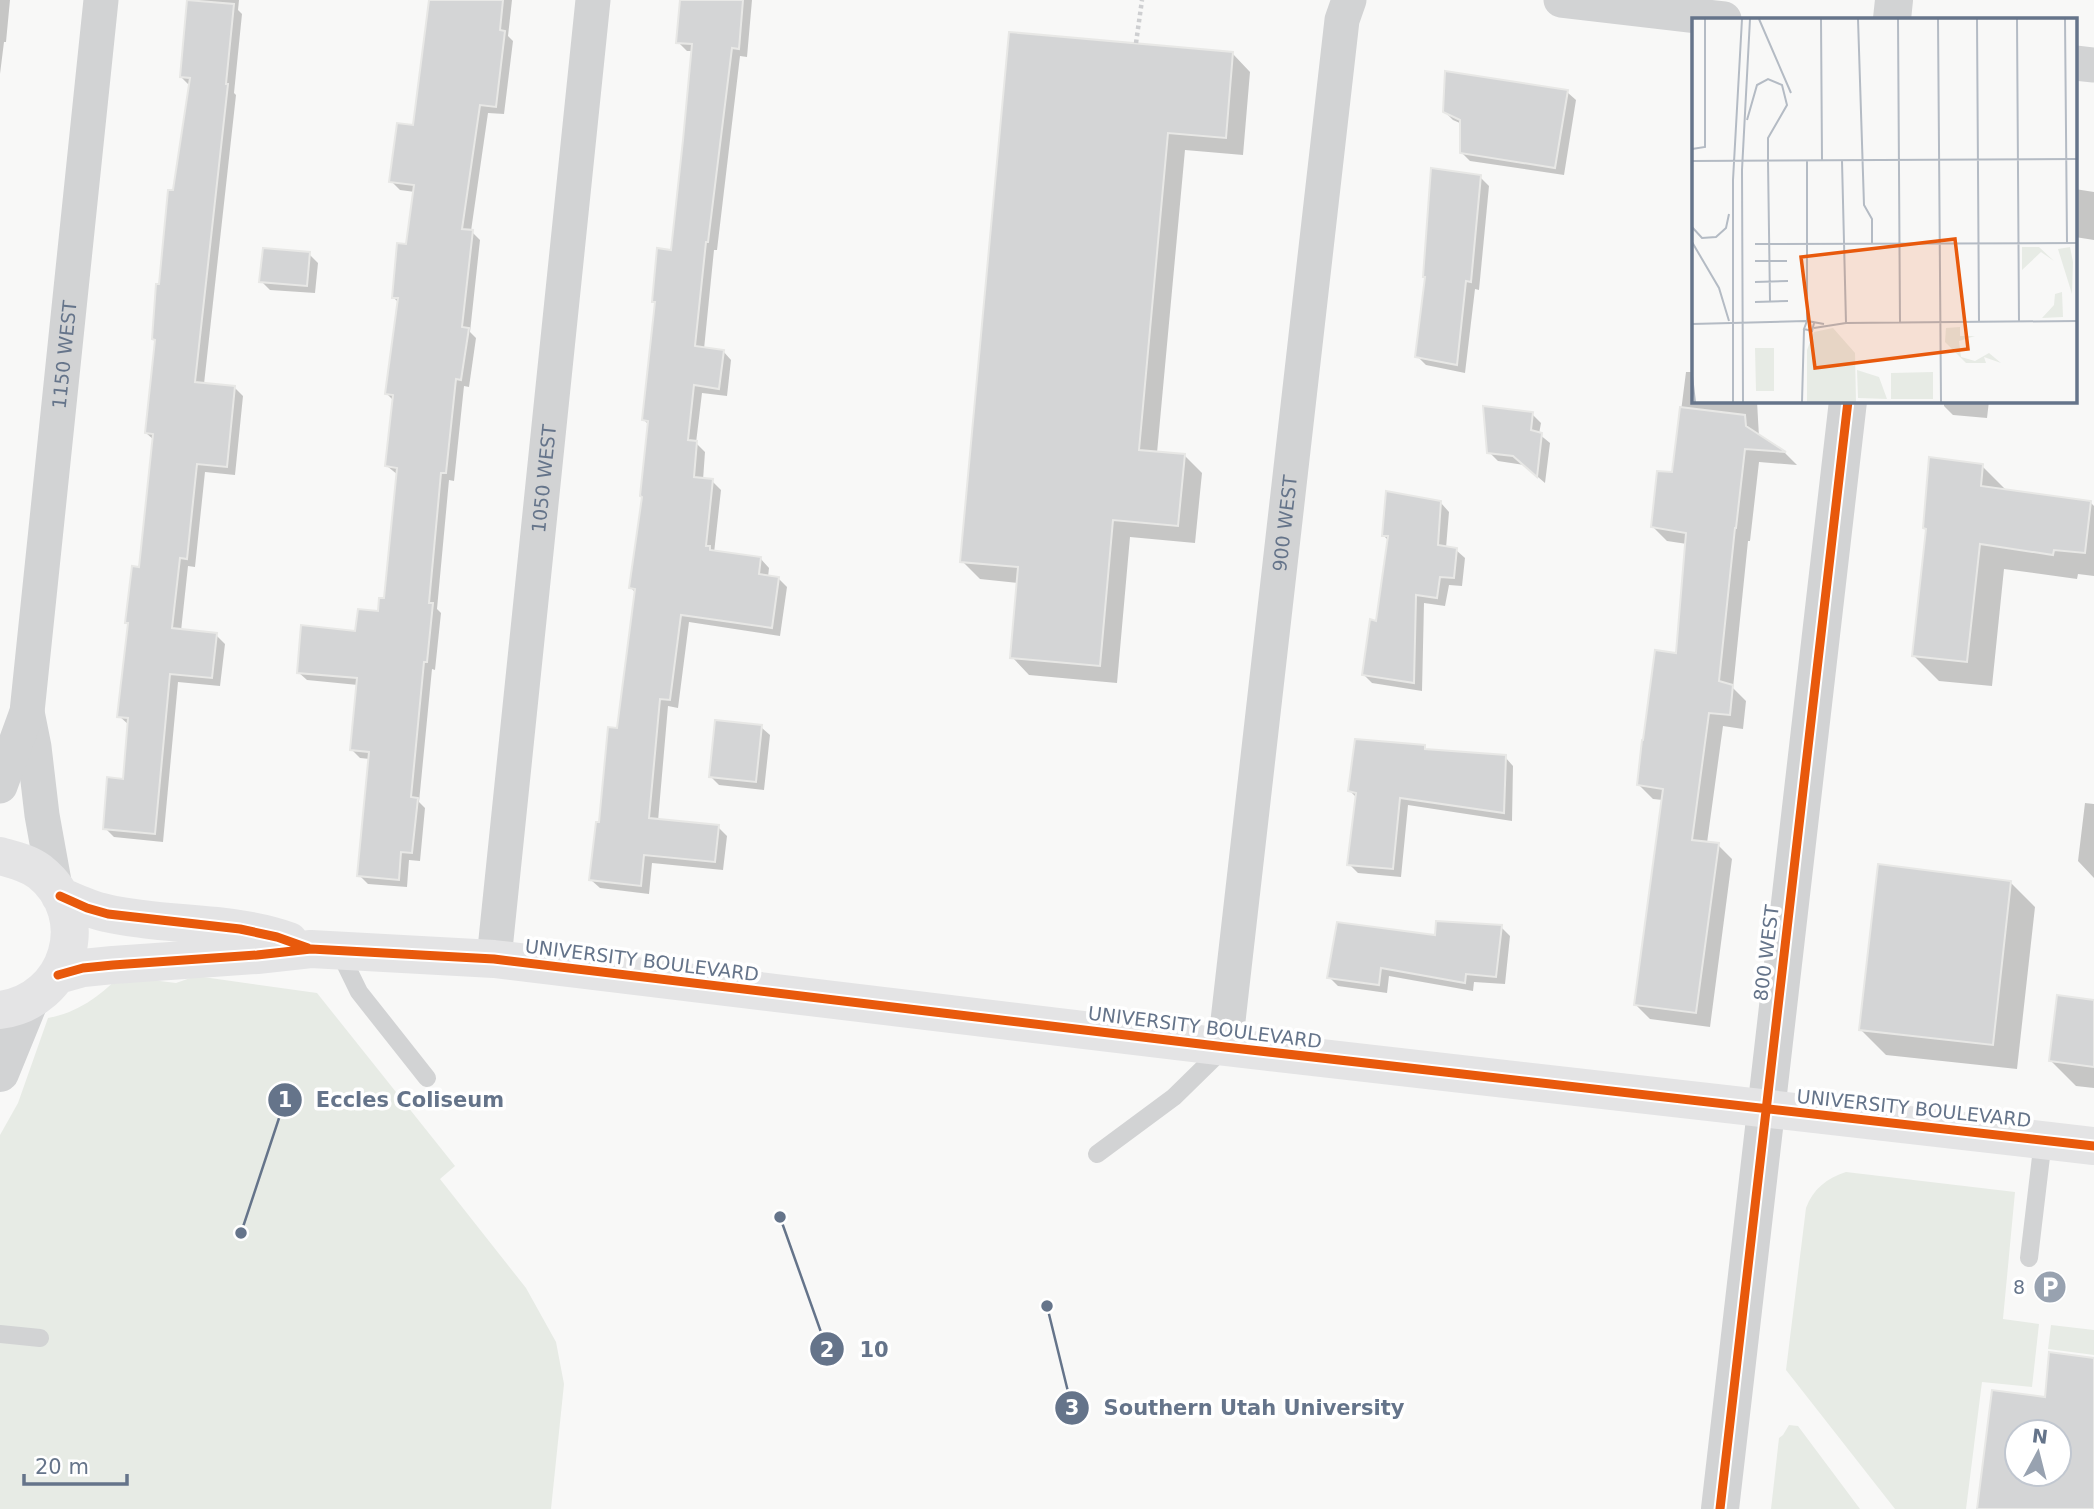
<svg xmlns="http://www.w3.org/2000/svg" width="2094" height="1509" font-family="'DejaVu Sans',sans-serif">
<rect width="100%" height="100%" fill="#f8f8f7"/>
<path fill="#e7ebe5" d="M120,976L176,983L196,976L317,993L455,1166L440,1179L526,1288L556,1342L564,1384L551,1509H0V1135L18,1103L48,1018C77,1013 100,996 120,976Z
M1846,1172L2015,1192L2003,1319L2039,1324L2032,1387L1982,1382L1966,1509H1895L1786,1370L1806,1208C1813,1189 1827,1178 1846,1172Z
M2051,1325L2094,1330V1355L2048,1349Z
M1789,1425L1798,1426L1860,1509H1771L1779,1438L1783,1435Z"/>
<path fill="#0003" d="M0,0H10L6,42H4L0,74Z
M189,0H239L238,10L242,14L234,93L236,95L204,384L234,387L243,396L235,475L205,472L195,567L188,566L181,631L216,635L225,644L220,686L178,682L163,842L114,837L105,828L125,781L129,725L119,716L129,624L127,622L140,569L154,440L146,433L156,341L153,339L190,86L181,77Z
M442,0H512L508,36L513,41L504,114L488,113L471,231L480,240L470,332L476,338L469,387L464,386L454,481L449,480L437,609L441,613L435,670L432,669L419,802L425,808L420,861L409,860L407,887L368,884L359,875L370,759L360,758L352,750L358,685L307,680L298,672L357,633L380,613L385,600L398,475L387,466L394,401L386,393L399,303L393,297L407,246L415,192L400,190L391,181L415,127Z
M682,0H752L747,57L740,56L717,250H714L704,349L723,351L731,360L727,396L702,393L696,443L705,452L703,480L712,481L721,490L714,553L761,559L769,568L768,577L779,579L787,587L780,636L689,622L678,708L668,706L658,821L718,827L727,836L723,870L652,863L649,894L600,888L591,880L618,730L636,593L631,588L643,498L649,425L644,420L656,304L653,301L672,252L693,51H687L678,42Z
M1011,34L1233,54L1250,72L1243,155L1185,150L1157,453L1185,456L1202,473L1195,543L1130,537L1117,683L1029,675L1012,657L1019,583L980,579L962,561Z
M1567,92L1576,100L1564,175L1470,161L1461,152L1462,124L1453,120L1444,111Z
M1480,177L1489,186L1479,290L1475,289L1465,373L1426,365L1417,356Z
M2075,189L2094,192V240L2075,237Z
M309,254L318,263L315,293L270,290L261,281Z
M1686,372H1693V401H1757L1759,437L1785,453L1797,465L1759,462L1750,541H1748L1733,688L1746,701L1743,729L1723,726L1707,843L1718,845L1732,859L1710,1027L1650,1019L1635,1004L1663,800L1653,799L1639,785L1677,655L1687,544L1667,541L1653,527L1673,474Z
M1944,401H1989L1987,418L1953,415L1944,406Z
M1532,414L1541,423L1539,434L1550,443L1545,483L1524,465L1498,461L1489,452Z
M1982,466L2007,491L2090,502L2094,506V576L2078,574L2077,579L2004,569L1992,686L1939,681L1914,656L1928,531Z
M1441,503L1449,512L1446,548L1456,550L1465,558L1462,586L1449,585L1445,606L1424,603L1422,691L1372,683L1364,675L1378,623L1389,541L1384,536Z
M761,727L770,735L764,790L719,785L711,777Z
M1424,747L1428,751L1505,757L1513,766L1512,821L1408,805L1401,877L1358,873L1349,864L1357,798L1350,791Z
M2085,803L2094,804V878L2078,861Z
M2010,882L2035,907L2017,1069L1886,1055L1861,1030Z
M1501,927L1510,936L1505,984L1474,982L1473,991L1389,976L1387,993L1338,986L1329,977L1436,937Z
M2094,1002V1088L2076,1086L2051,1061Z"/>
<path fill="#d4d5d6" stroke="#e8e8e6" stroke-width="2" fill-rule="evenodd" d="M187,0L234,4L226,84H228L195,382L235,386L227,467L197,464L187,559L180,558L172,628L217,633L212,678L170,674L155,834L103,829L107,777L123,779L128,718L117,717L128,623H125L132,566L139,567L153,434L145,433L155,340L152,339L156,284H159L168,190H173L190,78L180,77Z
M429,0H503L500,30L505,31L496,107L480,105L462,229L473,230L462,327L469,328L461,380L456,379L446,473H441L429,603H433L427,662H424L411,797L418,798L412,853L401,852L399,880L357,876L369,752L350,750L357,678L297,673L301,625L355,631L358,609L378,611L379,598H384L397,468L385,466L393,395L385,394L398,298H392L397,243L406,244L414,185L389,182L397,123L413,125Z
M680,0H743L739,49L732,48L708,242H706L695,346L724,350L719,389L694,385L688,440L697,441L694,477L713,479L706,546H710V550L761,557L759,574L779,577L772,628L681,615L670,700L660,699L649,818L719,825L715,862L644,855L641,886L589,880L596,822H599L608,727L617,728L635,589L629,588L642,497L640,496L648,421L642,420L655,302H652L657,248L671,250L683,140L692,44L676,43Z
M1009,32L1233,52L1226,138L1168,133L1139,450L1185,454L1178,526L1113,520L1100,666L1010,658L1018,567L960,562Z
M1445,71L1568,90L1555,168L1460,153V120L1443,112Z
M1431,168L1481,175L1471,282L1466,281L1457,365L1415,357L1425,277H1423Z
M263,248L310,252L307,286L259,282Z
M1483,406L1533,412L1531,430L1542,433L1537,477L1513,456L1487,453Z
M1680,407L1745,415L1746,426L1786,452L1745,449L1736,528H1735L1719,681L1733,685L1730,715L1709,713L1692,840L1719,843L1696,1013L1634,1005L1663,789L1637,785L1642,740H1643L1655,650L1676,653L1686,533L1651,527L1657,471L1672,472Z
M1929,457L1983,464L1981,486L2091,501L2085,553L2054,550L2053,555L1980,544L1967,662L1912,656L1926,529L1923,528Z
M1386,491L1441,501L1438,545L1457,548L1454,578L1440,577L1437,598L1416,595L1414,683L1362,675L1370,619L1376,621L1388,536H1382Z
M715,720L762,725L756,782L709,777Z
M1355,739L1425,745V749L1506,755L1504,813L1400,798L1393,869L1347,865L1356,793L1348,791Z
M1878,864L2011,881L1993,1045L1859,1030Z
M1436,921L1502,925L1496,977L1466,974L1465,983L1381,968L1379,985L1327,978L1337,922L1435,935Z
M2057,995L2094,1000V1067L2049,1061Z
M2049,1352L2094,1358V1509H1977L1992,1390L2045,1397ZM2017,1432H2059V1474H2017Z"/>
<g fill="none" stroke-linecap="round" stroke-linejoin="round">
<path stroke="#cecfd1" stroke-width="4.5" stroke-dasharray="3.5 3.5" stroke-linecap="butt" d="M1136,43L1142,0"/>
<path stroke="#d2d3d4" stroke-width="18" d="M339,951L359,992L427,1078
M1097,1154L1174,1097L1223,1049
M2029,1258L2043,1140
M0,1334L40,1338"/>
<g stroke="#d2d3d4" stroke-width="35">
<path d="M1561,0L1724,19"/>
<path d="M2075,63L2094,65"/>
<path d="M27,712L34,747L42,815L55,887"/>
<path id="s1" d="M0,786L27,712L101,0"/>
<path id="s2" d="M494,959L593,0"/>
<path id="s3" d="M1225,1047L1342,20L1349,0"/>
</g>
<path stroke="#d2d3d4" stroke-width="38" d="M1892,19L1894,0
M0,1073L29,1002
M1720,1509L1848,401"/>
<path stroke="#e4e4e5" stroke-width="38" d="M0,856C14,860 28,863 40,872C95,916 69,1001 0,1010
M60,896C76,903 90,910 106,913C166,927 231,920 289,941
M58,975L83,968L113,965L257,955L311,949L494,959L1225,1047L2094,1146"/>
<defs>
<path id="cycleway" d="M60,896L87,908L108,914L240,929L277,937L308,948
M58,975L83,968L113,965L257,955L311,949L494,959L1225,1047L2094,1146
M1720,1509L1848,401"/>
</defs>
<use href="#cycleway" stroke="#fff" stroke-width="13"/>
<use href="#cycleway" stroke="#e8590c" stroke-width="9"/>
</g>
<defs>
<symbol id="parking-disc" viewBox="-11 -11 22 22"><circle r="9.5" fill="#98a2b0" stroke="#fff"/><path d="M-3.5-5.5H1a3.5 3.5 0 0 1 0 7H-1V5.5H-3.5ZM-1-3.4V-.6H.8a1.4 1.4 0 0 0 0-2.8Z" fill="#fff"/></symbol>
</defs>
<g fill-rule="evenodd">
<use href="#parking-disc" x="2031" y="1268" width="38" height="38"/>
</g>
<g text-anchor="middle" stroke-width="7" stroke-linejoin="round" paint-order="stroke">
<g font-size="19" fill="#65748a" stroke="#fff">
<text dy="7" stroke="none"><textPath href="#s1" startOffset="438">1150 WEST</textPath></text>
<text dy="7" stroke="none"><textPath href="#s2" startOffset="483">1050 WEST</textPath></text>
<text dy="7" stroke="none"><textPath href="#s3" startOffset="527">900 WEST</textPath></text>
<text transform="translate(1766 953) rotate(-83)" y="7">800 WEST</text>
<text transform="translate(642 960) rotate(7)" y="7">UNIVERSITY BOULEVARD</text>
<text transform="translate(1205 1027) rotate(7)" y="7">UNIVERSITY BOULEVARD</text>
<text transform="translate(1914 1108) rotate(6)" y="7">UNIVERSITY BOULEVARD</text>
</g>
<g font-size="19" fill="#65748a" stroke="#fff" text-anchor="end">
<text x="2025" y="1294">8</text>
</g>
</g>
<g transform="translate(1692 18)">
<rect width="385" height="385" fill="#f8f8f7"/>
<path d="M330,229H347L362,243L349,234L330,252ZM378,229L381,244L380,276L366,231ZM370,274L371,299L350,300L362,287L363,276ZM268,309V318H283L267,323L269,339L283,343L297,335L309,345L292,339L294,345H274L253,324L254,310ZM141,310L163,335L164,384H115V332L122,314ZM63,330H82V373H64ZM165,352L187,359L195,381L166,380ZM241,354V381H199V355Z" fill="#e7ebe5"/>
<path fill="none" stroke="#b4bbc4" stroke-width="2" d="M67,1L99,75M129,1L130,142M166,1L172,187L180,201V226M206,1L208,305M246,1L249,384M285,1L287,304M325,1L327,304M373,1L375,225M55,102L65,67L76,61L90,67L95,87L76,120V143M0,131L13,129V1M0,143L385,141M76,143L78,283M115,143V303M150,143L154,305M0,209L10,220L24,219L34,210L37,196M0,224L27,270L37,303M63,226L385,225M63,243H95M63,264L96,263M63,284L96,283M122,305L120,313L112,311L115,303L132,306M0,306L114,303M122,310L154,305L385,303M0,358L3,384M41,384V162L50,1M51,384L50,152L58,1M110,384L112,311"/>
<path fill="#e8590c" fill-opacity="0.15" stroke="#e8590c" stroke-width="3.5" d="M263,221L276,331L123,350L109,239Z"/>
<rect width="385" height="385" fill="none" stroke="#65748a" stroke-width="3.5"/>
</g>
<path fill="none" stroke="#65748a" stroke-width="2.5" d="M241 1233L285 1100M780 1217L827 1349M1047 1306L1072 1408"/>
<g fill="#65748a" stroke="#fff" stroke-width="2.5">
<circle cx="241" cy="1233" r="7"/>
<circle cx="780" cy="1217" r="7"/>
<circle cx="1047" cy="1306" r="7"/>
<circle cx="285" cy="1100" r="18"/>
<circle cx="827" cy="1349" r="18"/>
<circle cx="1072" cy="1408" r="18"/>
</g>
<g font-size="21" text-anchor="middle" font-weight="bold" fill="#fff">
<text x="285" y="1107">1</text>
<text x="827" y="1357">2</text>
<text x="1072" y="1415">3</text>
</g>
<g font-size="21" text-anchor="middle" font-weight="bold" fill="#65748a" stroke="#fff" stroke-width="7" stroke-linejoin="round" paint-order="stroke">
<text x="410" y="1107">Eccles Coliseum</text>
<text x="874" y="1357">10</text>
<text x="1254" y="1415">Southern Utah University</text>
</g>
<g transform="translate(2038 1453) rotate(7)"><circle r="33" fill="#ffffff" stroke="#c1c7d0" stroke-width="2"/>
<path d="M0-5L12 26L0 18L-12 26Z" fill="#98a2b0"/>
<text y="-10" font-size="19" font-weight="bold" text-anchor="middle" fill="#65748a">N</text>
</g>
<path d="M24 1474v10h103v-10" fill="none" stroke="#65748a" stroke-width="3.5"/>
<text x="35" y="1474" font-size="21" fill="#65748a" stroke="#ffffff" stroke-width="5" paint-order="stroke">20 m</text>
</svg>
